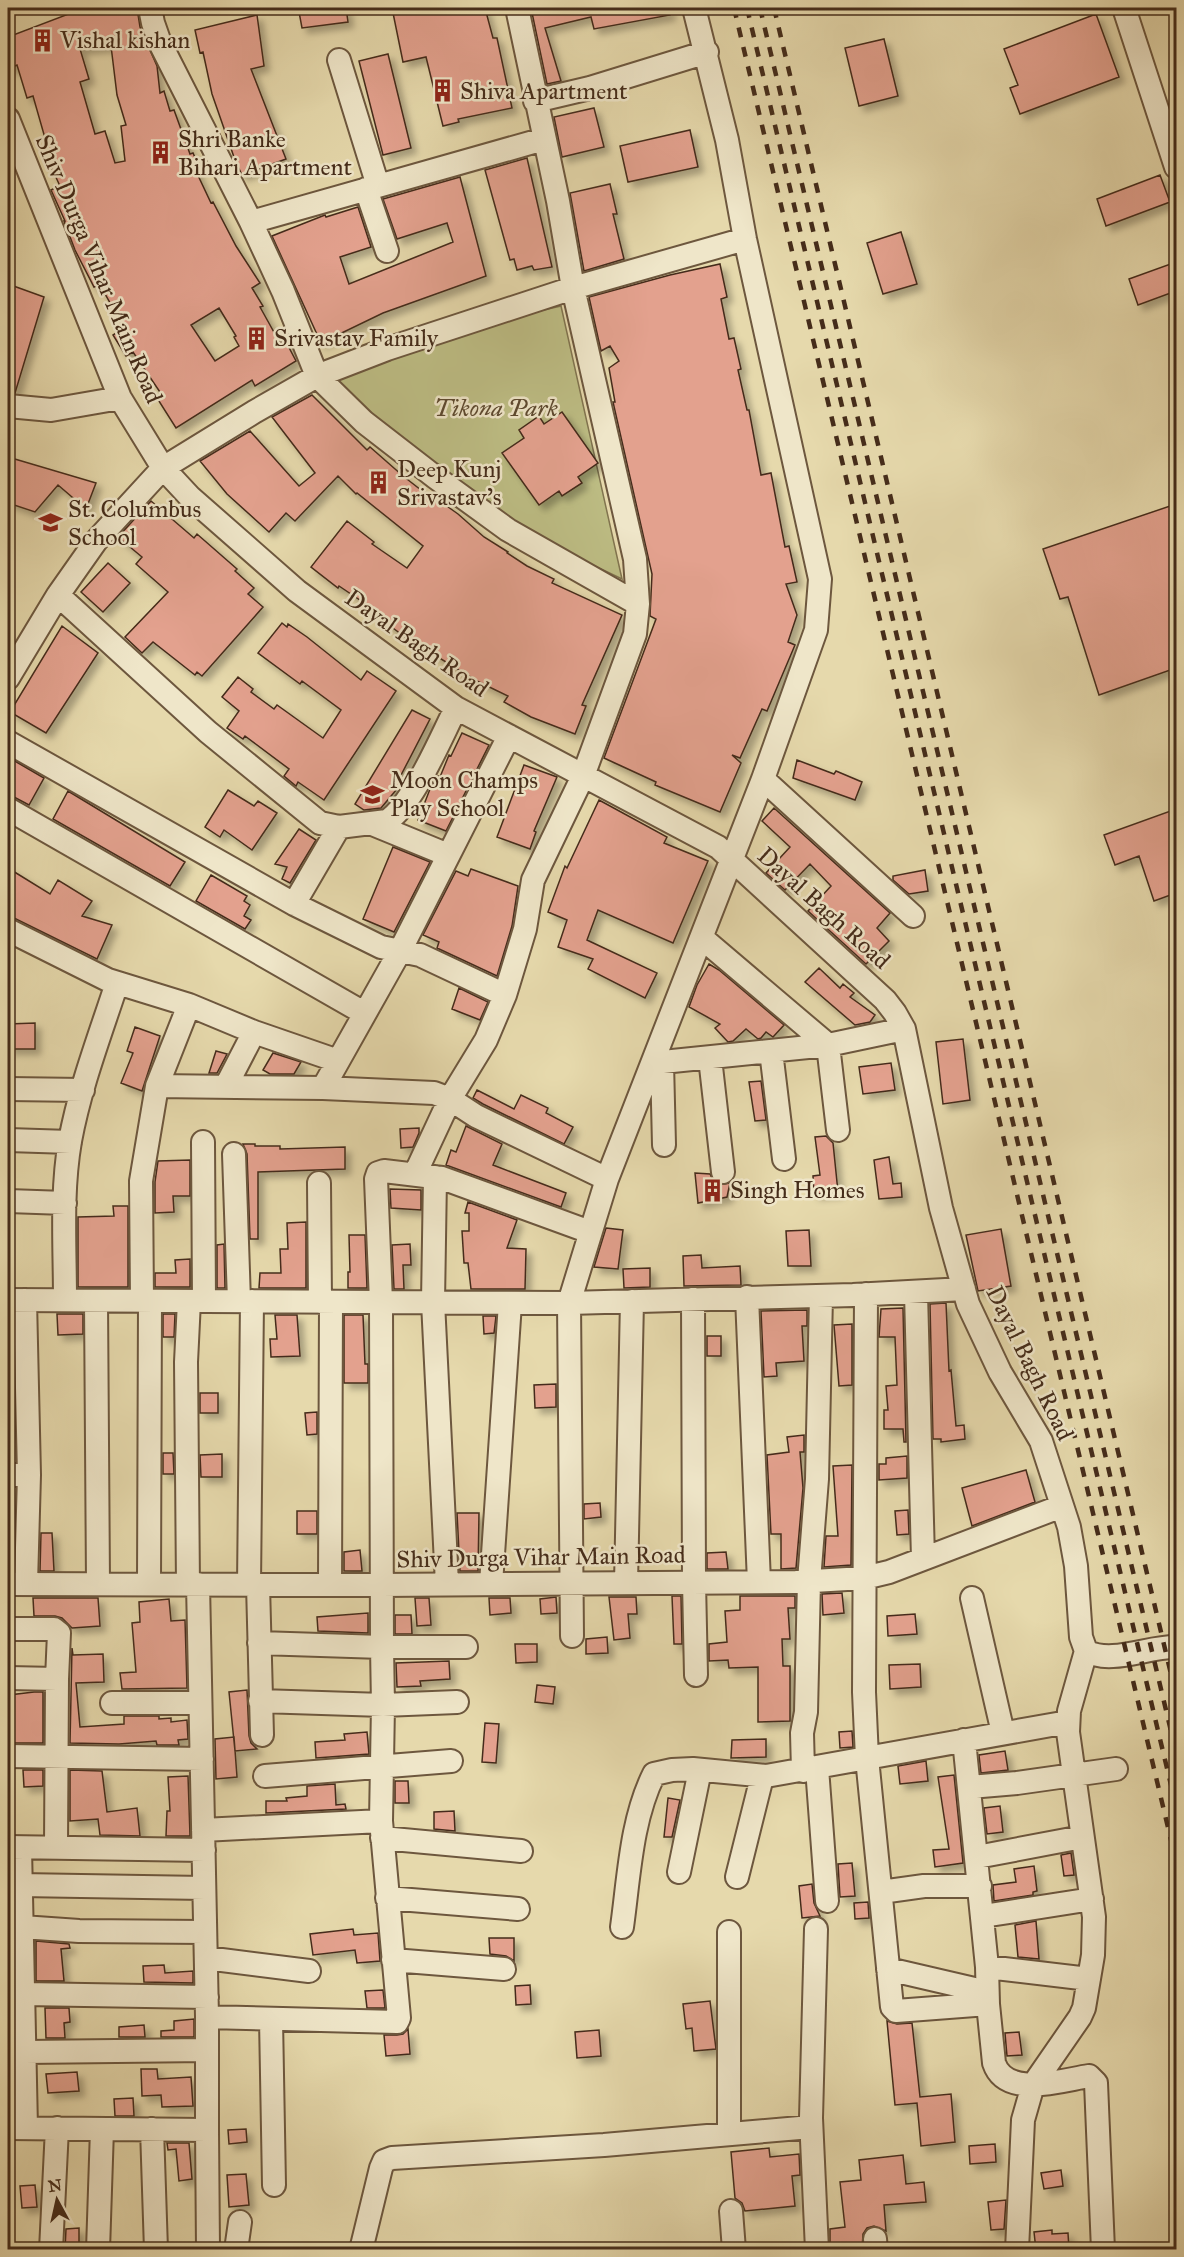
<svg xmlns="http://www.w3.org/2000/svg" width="1184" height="2257" font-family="'IM FELL Great Primer',serif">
<defs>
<filter id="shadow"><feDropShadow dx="5.5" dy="5.5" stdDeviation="3" flood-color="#0004"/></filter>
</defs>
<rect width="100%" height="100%" fill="#e6d9ac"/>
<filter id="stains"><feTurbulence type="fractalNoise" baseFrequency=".00333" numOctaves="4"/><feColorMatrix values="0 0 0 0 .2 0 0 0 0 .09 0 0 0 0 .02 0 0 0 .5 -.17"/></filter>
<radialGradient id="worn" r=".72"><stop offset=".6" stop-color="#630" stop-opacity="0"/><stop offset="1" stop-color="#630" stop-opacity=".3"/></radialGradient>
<path fill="#bdbd84" stroke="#81744f" stroke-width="1.5" d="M561,306L622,579L513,527L323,378L448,332Z"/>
<path fill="#e3a18e" stroke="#452c1a" stroke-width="1.5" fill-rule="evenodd" filter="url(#shadow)" d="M75,8H137L140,27L157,66L160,93L164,91L170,111L174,110L190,154L193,153L199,167L195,169L211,203L213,202L236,246L260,283L252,288L263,306L260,307L280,343L285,340L296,361L255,386L252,380L176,428L157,398L162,395L133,352L126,356L113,335L124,328L100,285L94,287L75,250L64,221H65L51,190L60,186L42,147L47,145L33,96L27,98L17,65L8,69V37L74,12ZM111,46L117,95L126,125L121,126L125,161L115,163L105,131L95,134L80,82L89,79L80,49ZM219,308L236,336L234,337L239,346L215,361L191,325Z
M330,8H346L348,22L302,28L299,12Z
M392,8H485L493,38H497L512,108L458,119L459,122L443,126L426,57L403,62Z
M531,8H669L670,15L594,29L591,17L545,28L561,81L547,84Z
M1096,14L1119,77L1020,114L1010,88L1018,85L1004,49Z
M257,15L264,66L251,69L286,159L242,175L235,160L212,94L203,52L200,53L195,30Z
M884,39L898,96L859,106L845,48Z
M388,54L411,148L383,155L359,61Z
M594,108L604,147L562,157L554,117Z
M690,130L698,167L628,182L620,146Z
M527,158L552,267L534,270L532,266L517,270L514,259L510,260L485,170Z
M1160,175L1170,202L1106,226L1097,199Z
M460,177L486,276L383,313L321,343L272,236L325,215L326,217L358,207L371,247L340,257L349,284L453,242L447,223L397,239L383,199Z
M610,184L617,214H613L624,259L584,271L570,193Z
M901,232L917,284L883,294L867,243Z
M1176,262V291L1138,305L1129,279Z
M720,264L727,297L721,299L729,339L734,338L741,369L738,370L747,410H749L761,475L771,473L785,547L789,546L797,582L786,584L797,615L788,642L795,645L767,711L762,709L740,758L732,755L741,763L720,812L655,785L656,782L604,758L656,619L650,616L652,574L613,402H615L609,368L619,361L610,346L601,351L589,297L670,275Z
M8,284L44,297L15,393H8Z
M312,395L367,450L370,447L403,476L439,504L441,502L458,514L484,537L508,552L507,553L527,566L554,579L552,583L622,615L582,705L586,706L575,734L531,717L504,702L508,696L477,681L405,637L374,614L376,611L339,586L338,588L311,567L347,521L374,542L372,544L407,568L423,546L357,493L356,494L338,476L295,521L286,513L269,532L227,494L200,461L250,431L299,486L315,473L272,417Z
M562,412L598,463L578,477L582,483L562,496L559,491L539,505L502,453L524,438L519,430L539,416L544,424Z
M8,457L96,483L86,509L58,485L35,512L8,503Z
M151,501L194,538L197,534L237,569L235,571L254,588L248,594L263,607L202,676L197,672L195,675L153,642L142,653L125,637L168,592L136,564L142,557L118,537Z
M1176,504V668L1099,695L1068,597L1060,599L1043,549Z
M108,563L130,583L103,612L81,592Z
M282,623L287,627L288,624L307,637L361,680L367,671L396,691L324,800L298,782L296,786L284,776L289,769L245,736L243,739L227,728L239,711L222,697L238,677L253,689L251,692L274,709L277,705L323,738L341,710L302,681L300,684L258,653Z
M62,626L98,653L46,733L10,712Z
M412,710L430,719L398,781L402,783L381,808L364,810L355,804Z
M462,733L489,745L446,831L418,820L430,789L438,776L440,777L449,755L451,756Z
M8,757L44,778L29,805L12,796L14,794L8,791Z
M797,760L834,774L836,771L862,782L855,800L793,778Z
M524,765L557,777L534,831L536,832L530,849L497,837Z
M228,790L254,806L258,801L277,813L252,850L224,830L220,837L205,827Z
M68,791L185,862L170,886L53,819Z
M599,800L667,837L664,843L708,861L673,943L598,910L587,940L657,973L645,998L588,969L593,959L558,947L567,920L548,912L565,866L567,868Z
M774,808L890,913L877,928L889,941L866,964L808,911L831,886L810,864L785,890L766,873L790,847L762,821Z
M1176,809V893L1154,901L1139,856L1115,865L1104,835Z
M299,829L316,840L290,883L282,879L287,867L275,864Z
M393,847L430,862L394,932L363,919Z
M8,868L50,894L58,880L92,901L82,916L112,925L97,959L14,918L8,917Z
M471,869L518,886L512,926L497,976L437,948L439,942L423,935L456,871L468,876Z
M925,870L928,891L909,894L893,880V876Z
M211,875L247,896L244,901L250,905L244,916L251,920L245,929L196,901Z
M709,964L719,970L784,1025L773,1037L766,1032L761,1038L758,1039L746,1029L733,1041L728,1042L715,1028L720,1024L689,1007L697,985Z
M819,968L840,988L843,984L854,993L850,997L875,1015L870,1022L855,1025L805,982Z
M459,988L488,1002L480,1020L452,1009Z
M35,1023V1049H8V1024Z
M135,1027L160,1036L142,1091L121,1083L133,1053L127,1051Z
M963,1039L970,1100L943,1104L936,1042Z
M216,1051L227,1054L217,1073H209Z
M273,1053L301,1062L294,1074H270L263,1070Z
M891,1063L895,1090L863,1094L859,1067Z
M761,1081L766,1120L755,1121L749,1082Z
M477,1090L514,1109L521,1095L548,1108L546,1113L573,1127L564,1144L483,1104L473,1098Z
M466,1126L502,1144L493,1165L566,1193L561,1207L446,1165L451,1150L456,1152Z
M419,1128V1133L413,1147L401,1148L400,1129Z
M826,1136L833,1143L838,1192L814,1194L813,1176L820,1175L815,1137Z
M243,1144H255V1146H280V1149L345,1147V1169L258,1172V1239H250L247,1154Z
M889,1157L893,1184L901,1183L902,1197L879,1199L874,1160Z
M190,1160V1196H173L174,1212L155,1213V1182L158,1161Z
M695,1173L710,1174L713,1180L718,1185L730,1183L727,1197L698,1203Z
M390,1189L421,1190V1210L391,1208Z
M468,1202L517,1220L507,1248L526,1249L525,1289H471L468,1263H464L462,1231H469V1213H465Z
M113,1206H128V1287H78V1217L114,1216Z
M306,1222V1288H259L260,1273H281L280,1249H288L287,1223Z
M606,1228L623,1230L618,1269L594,1267Z
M1001,1229L1011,1286L978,1291L966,1235Z
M809,1230L811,1266H788L786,1231Z
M349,1235H365L367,1288H348V1272H350Z
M224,1244L225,1288H217V1245Z
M410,1244L411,1265H403L404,1289H394L392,1245Z
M701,1255L702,1268L740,1266L741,1285L684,1286L683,1256Z
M190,1259V1287H155V1273H176L175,1260Z
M650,1268V1287L624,1288L623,1269Z
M946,1303L949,1371L951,1370L956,1426L964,1425L965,1439L941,1442V1439H933L930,1304Z
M903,1308L906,1442H904L903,1429H884V1410H888L886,1386L897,1385L895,1337H879L881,1309Z
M807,1310V1326H802L804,1361L776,1363L777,1376L764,1377L761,1311Z
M57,1314H83V1334L58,1335Z
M163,1314H175L174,1337H163Z
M275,1315H297L300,1356L271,1357L270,1339H277Z
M344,1315H363L365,1364H368V1383H344Z
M483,1316H496L494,1333L484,1334Z
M852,1324V1385L839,1386L834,1325Z
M707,1336H721V1356H707Z
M556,1384V1407L535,1408L534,1385Z
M200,1393H218V1413H200Z
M317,1412V1434L307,1435L305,1413Z
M804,1435V1452H800L803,1488L796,1568L781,1569V1534H771L767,1455L789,1452L787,1437Z
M163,1453H173L174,1474H163Z
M222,1454V1477H201L200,1455Z
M907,1456V1478L879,1480V1464H886V1458Z
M852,1465L851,1565L824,1567L826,1536H838L833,1466Z
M1026,1470L1035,1502L972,1526L962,1488Z
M600,1503L601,1517L584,1519V1504Z
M908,1510L909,1534L897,1535L895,1511Z
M297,1511H317V1534H297Z
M457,1513H479L478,1571H460Z
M41,1533H52L54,1571H40Z
M360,1550L362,1571H344V1552Z
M726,1552L728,1569H707V1553Z
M842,1593L844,1613L823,1615L822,1594Z
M672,1596H681L682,1644H674Z
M740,1596H795V1608H788L790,1639H782L783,1666H790V1721L758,1722V1667L729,1668L728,1660L709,1661V1644L727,1642L725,1611L740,1610Z
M556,1597L557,1613L541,1614L540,1599Z
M609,1597H636L637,1614H628L630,1638L614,1640Z
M33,1598H98L100,1626L72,1628L62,1618L55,1616H34Z
M415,1598H429L431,1625L417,1626Z
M489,1598H510L511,1613L490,1615Z
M169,1599L171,1621L185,1620L187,1688L122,1689L120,1673L136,1672L132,1623L140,1622L139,1602Z
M368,1613V1633L318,1631L317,1617Z
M915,1614L917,1634L888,1636L887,1616Z
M395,1615H411L412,1634H395Z
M607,1637L608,1653L586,1654V1639Z
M515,1644H537V1662L516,1663Z
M72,1648L73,1655L103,1654L104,1682L76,1683L80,1727L124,1724V1716H159V1719L171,1718V1722L187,1720L188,1739L178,1740L179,1745H157L156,1741L119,1744L70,1743Z
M449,1661L450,1679L420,1681L421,1686L397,1687L396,1663Z
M920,1664L921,1687L890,1689L889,1665Z
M537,1685L555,1687L553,1704L535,1702Z
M247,1690L249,1736L251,1743L257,1749L235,1751L229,1692Z
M34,1692H43V1743H8V1729H12L9,1695Z
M485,1723L499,1724L496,1763L482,1762Z
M852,1731L853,1747L840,1748L839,1732Z
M367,1732L369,1754L316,1758L315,1742L345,1740L344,1734Z
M234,1737L237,1777L216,1779L215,1739Z
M766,1739V1757L731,1758L732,1740Z
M1005,1751L1008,1770L981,1773L979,1755Z
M926,1761L928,1781L900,1784L898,1766Z
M23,1770H43V1786L24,1787Z
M70,1770L102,1771L107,1812L137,1808L140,1836L100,1835L98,1819L70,1821Z
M954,1775L963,1863L935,1867L933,1850L949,1849L938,1777Z
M188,1776L190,1836H166L167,1811H170L168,1777Z
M395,1781H408L409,1803H395Z
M335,1784L336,1805L345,1804L346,1809L266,1813V1801H287L286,1798L307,1796V1786Z
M668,1798L680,1800L672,1837H664Z
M1000,1806L1003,1832L987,1834L984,1808Z
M454,1811L455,1831L434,1829V1812Z
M1071,1853L1074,1875L1064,1876L1061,1855Z
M852,1863L855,1896L840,1897L838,1864Z
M1034,1866L1037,1891L1033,1892V1895L994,1901L993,1885L1016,1882L1014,1869Z
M812,1884L814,1903L820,1916L802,1918L799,1886Z
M868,1902L869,1918L855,1919L854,1903Z
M1036,1921L1039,1959L1018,1957L1015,1925Z
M353,1929L354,1935L378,1933L380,1961L357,1963L355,1950L313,1955L310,1934Z
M489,1938H514V1961L506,1956L490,1954Z
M36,1941L69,1944L70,1948L61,1949L64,1981H36Z
M164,1965L165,1973L193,1971V1983L144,1982L143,1966Z
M530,1985L531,2004L516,2005L515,1986Z
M383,1990L385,2008H367L365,1991Z
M710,2001L716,2049L694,2051L692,2028L686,2029L683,2004Z
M45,2008H69L70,2022L64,2023L65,2038H46Z
M194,2019V2037H161V2031L174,2030V2021Z
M887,2021L897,2024L912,2023L920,2097L951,2094L955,2142L921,2146L917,2103L895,2105Z
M144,2025L145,2037H119V2027Z
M408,2029L410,2054L386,2056L384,2035H397L403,2034Z
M599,2030L601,2056L577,2058L575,2032Z
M1019,2032L1022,2055L1007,2056L1005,2033Z
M141,2069H157L158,2079L191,2077L193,2106L162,2107L161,2095L142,2096Z
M77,2072L79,2091L48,2093L46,2074Z
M133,2098L134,2116H115L114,2099Z
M246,2129L247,2142L229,2144L228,2130Z
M167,2143H189L192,2179L179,2181L176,2149L168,2150Z
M995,2144L996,2162L970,2164L969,2146Z
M769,2148L770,2157L799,2154L800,2175L792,2176L795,2206L745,2211L742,2203L735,2198L731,2152Z
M903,2155L906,2184L924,2182L926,2202L884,2205L886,2231L874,2226L867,2228L863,2234L862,2250H830V2229L845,2227L840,2182L861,2180L859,2160Z
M1061,2170L1063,2186L1044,2189L1041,2173Z
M246,2174L249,2205L229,2207L227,2175Z
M35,2185L37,2207L22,2208L20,2186Z
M1006,2200L1004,2229L991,2230L988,2202Z
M79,2228V2250H65L66,2229Z
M1052,2230V2234L1068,2233L1069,2250H1036L1034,2232Z"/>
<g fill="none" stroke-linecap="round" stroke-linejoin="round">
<defs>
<path id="minor" d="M150,8L153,23L160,43L251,222L283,291L317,376L364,422L435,477L508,530L638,604
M1124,8L1176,167
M339,60L378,186
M535,101L590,88L707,52
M8,119L120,398L163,468L190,497L297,591L456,708L718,847L885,1000L895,1013L904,1029L941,1208L968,1304L1000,1372L1041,1441L1069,1527L1076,1566L1081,1637L1086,1651
M366,189L387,251
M251,222L544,139
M8,406L51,410L120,398
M58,595L208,732L320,823L339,827L387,821C413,805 441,737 456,708
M8,678L58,595L96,541L163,468L254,412L317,376L387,349L573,288L745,239
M8,742L294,904L381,947L420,955L505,995
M763,779L913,916
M8,809L364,1013
M370,823L448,855
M294,904L339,827
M8,930L108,980L189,1005L254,1032L338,1061
M702,938L828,1045L838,1130
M771,1051L784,1159
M710,1058L723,1172
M662,1062L664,1145
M653,1063L828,1045L904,1029
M157,1086L323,1088L434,1093L450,1099L476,1116L607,1179
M226,1086L254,1032
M323,1088L400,951L509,736
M8,1089L83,1090
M8,1140L70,1142
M203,1142L204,1301
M234,1154L239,1301
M415,1174L450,1099L486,1040L505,995L525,929L533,880L583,776L635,634L638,604L635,559L573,288L558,201L517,8
M435,1177L433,1302L447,1584
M319,1183L320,1302
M8,1201L65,1203
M916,1293L923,1559
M866,1294L864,1692L867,1758L892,2007L896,2011L988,2004
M747,1297L759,1582
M693,1299L694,1582L696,1675
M8,1300L569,1303L853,1295L964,1289
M25,1300L29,1475L26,1584
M65,1300C65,1248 61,1193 70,1141C80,1087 100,1035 117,983
M96,1301L98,1584
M142,1301L141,1181L157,1086L189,1005
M8,1475H29
M626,1583L632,1301
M8,1584L381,1585L796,1582L864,1578L889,1572L1062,1506
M149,1584L150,1301
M491,1584L510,1303
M188,1585L186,1362L189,1301
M249,1585L252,1301
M258,1585L262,1735
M330,1585L331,1302
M972,1598L1003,1733
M8,1629H54L59,1633L57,1679L56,1847
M572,1636L569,1303L607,1179L763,779L816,630L820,579L745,239L727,140L694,8
M259,1643L382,1647L381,1302L376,1179L378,1173L384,1171L442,1178L590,1232
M1086,1651C1111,1665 1149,1646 1176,1647
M8,1678L57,1679
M260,1701L383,1705L457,1702
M112,1703H200
M964,1740L987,1967L988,2004L994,2063C1006,2099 1062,2080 1089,2076L1096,2083L1103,2250
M8,1756L202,1759
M817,1768L827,1901
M803,1771L802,1733L806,1712L809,1581L817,1479L821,1296
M265,1776L451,1761
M970,1787L1017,1783L1116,1769
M203,1830L381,1821
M382,1838L521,1851
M8,1847L204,1850
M20,1848L26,2128
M977,1857L1082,1837
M679,1872L700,1770
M737,1877L762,1777
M20,1885L204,1888
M881,1892L924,1886H980
M387,1898L518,1909
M983,1916L1092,1899
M22,1927L79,1931L205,1932
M622,1927C629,1877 631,1820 654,1774L672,1770L693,1769L766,1776L1068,1722
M816,1929L811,2118L817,2250
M729,1932V2134
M206,1958L309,1971
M393,1960L504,1969
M987,1967L1089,1979
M888,1969L987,1992
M24,1994L207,1997
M207,2017L397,2022L399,2018L381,1821L383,1705L382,1647H466
M271,2019L274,2185
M25,2052L207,2050
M8,2128L207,2130V2017L198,1584
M152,2129L156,2250
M207,2130L208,2250
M731,2211L734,2250
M875,2239L876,2250
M51,2250L57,2128
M98,2250L102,2129
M236,2250L240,2222
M361,2250L381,2168L384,2161L392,2158L604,2145L811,2127
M1017,2250L1023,2120L1033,2085L1080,2017L1084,2008L1093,1955L1094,1917L1068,1732L1069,1711L1086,1651"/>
</defs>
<use href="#minor" stroke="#6d573e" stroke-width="26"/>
<use href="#minor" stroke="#efe6c9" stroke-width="22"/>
<path stroke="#452c1a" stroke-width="4.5" stroke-dasharray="10 10" stroke-linecap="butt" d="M734,8L1176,1861
M747,8L1176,1806
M760,8L1176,1752
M774,8L1176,1695"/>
</g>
<defs>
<symbol id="building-bare" viewBox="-9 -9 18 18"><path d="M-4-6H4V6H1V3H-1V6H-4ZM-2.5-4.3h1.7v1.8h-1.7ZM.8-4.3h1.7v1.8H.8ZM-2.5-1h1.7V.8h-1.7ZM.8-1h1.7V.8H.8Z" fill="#8f2418" stroke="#efe6c9" stroke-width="2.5" paint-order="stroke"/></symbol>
<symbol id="school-bare" viewBox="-9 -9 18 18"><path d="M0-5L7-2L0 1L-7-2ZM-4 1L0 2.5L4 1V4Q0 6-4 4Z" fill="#8f2418" stroke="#efe6c9" stroke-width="2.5" paint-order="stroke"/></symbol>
</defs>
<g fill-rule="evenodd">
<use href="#building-bare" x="26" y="24" width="33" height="33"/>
<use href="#building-bare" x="426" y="74" width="33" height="33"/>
<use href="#building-bare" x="144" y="136" width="33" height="33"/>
<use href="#building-bare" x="240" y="322" width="33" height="33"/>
<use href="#building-bare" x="362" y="466" width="33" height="33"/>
<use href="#school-bare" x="34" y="506" width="33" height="33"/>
<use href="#school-bare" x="356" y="778" width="33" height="33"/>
<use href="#building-bare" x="696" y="1174" width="33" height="33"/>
</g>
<g text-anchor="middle" stroke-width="5" stroke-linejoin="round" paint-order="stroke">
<g font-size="24" fill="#452c1a" stroke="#efe6c9" text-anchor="start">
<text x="60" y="48">Vishal kishan</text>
<text x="460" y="99">Shiva Apartment</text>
<text x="178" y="147">Shri Banke<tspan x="178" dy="28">Bihari Apartment</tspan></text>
<text x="274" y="346">Srivastav Family</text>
<text x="397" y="477">Deep Kunj<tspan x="397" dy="28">Srivastav's</tspan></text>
<text x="68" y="517">St. Columbus<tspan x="68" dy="28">School</tspan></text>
<text x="390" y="788">Moon Champs<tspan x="390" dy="28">Play School</tspan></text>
<text x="730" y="1198">Singh Homes</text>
</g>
<g font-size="24" fill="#452c1a" stroke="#efe6c9">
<text transform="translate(99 269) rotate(67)" y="8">Shiv Durga Vihar Main Road</text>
<text transform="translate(417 643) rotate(35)" y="8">Dayal Bagh Road</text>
<text transform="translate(824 908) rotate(42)" y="8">Dayal Bagh Road</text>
<text transform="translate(1030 1363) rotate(64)" y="8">Dayal Bagh Road</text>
<text transform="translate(541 1557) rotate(-1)" y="8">Shiv Durga Vihar Main Road</text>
</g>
<g font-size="24" font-style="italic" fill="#5d492f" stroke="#efe6c9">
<text x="496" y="416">Tikona Park</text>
</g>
</g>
<rect width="1184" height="2257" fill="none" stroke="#e6d9ac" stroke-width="30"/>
<rect x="9" y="9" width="1166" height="2239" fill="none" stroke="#452c1a" stroke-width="3"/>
<rect x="15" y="15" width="1154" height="2227" fill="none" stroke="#452c1a" stroke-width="1.5"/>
<g transform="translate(57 2200) rotate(352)" stroke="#efe6c9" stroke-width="4.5" paint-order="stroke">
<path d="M0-4.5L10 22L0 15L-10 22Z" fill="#452c1a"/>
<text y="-9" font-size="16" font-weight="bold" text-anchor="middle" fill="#452c1a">N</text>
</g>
<rect width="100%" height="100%" filter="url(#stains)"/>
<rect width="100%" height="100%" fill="url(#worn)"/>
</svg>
